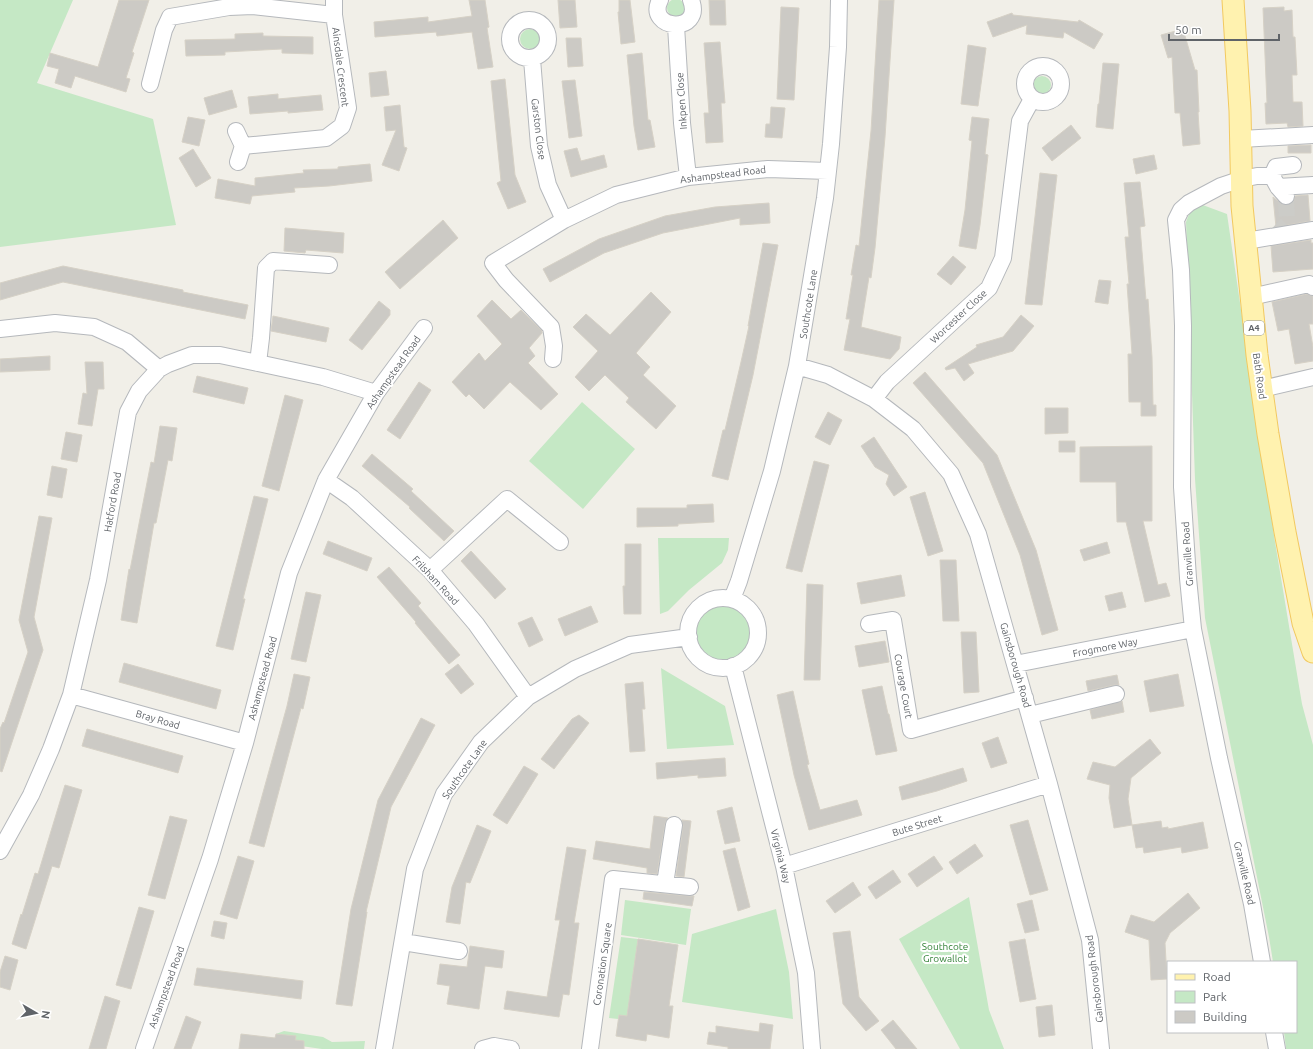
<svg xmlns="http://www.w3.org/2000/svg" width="1313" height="1049" font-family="Ubuntu,sans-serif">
<rect width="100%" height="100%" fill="#f1efe8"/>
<path fill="#c5e8c5" d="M667 8a9 9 0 1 1 18 0a9 9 0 1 1-18 0Z
M0,0H73L37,83L153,119L176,225L0,247Z
M520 39a10 10 0 1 1 20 0a10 10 0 1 1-20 0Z
M1033 85a9 9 0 1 1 18 0a9 9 0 1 1-18 0Z
M1200,204L1227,214L1275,542L1302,704L1313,745V1049H1286L1284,1032H1296V962H1273L1269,937L1205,618L1195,479L1186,222L1191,209Z
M582,402L635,449L583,509L529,461Z
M658,538H729L728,550L722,563L689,590L668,611L660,614Z
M695 633a28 28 0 1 1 56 0a28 28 0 1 1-56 0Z
M661,668L725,706L734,745L667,749Z
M969,897L989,1010L1004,1049H960L899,939Z
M625,900L691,909L686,945L621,935Z
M776,909L789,972L793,1019L682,1002L692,934Z
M621,937L638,939L633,1017L619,1015L618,1019L609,1018Z
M284,1031L323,1037L332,1042L365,1041L364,1049H322L294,1045L295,1036L276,1034Z"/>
<path fill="#cccac5" stroke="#d6d1c6" d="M119,0H149L132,52L134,53L126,78L130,79L126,92L75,76L71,88L55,83L59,69L47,66L50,53L98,67Z
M469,0H485L489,27L487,28L493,67L478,69L472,32L437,36L436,32L375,37L374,22L428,17V22L472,16Z
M558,0H575L577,27L560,28Z
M619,0H630L635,42L621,44L618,12H619Z
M709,0H725L726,25H710Z
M879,0H894L885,137L875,248L871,278L869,277L861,327L901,337L899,349L890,359L844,350L850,319H846L853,275H851L856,245L859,246L871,131Z
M781,7L799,8L794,100L777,99Z
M1284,7V11L1292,10L1293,37H1295L1297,75H1292L1293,102H1302L1303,126L1288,127L1287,123L1266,124L1265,103H1267L1263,8Z
M1012,13L1013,15L1078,22L1079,20L1103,34L1094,49L1064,32L1063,38L1026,34L1027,25L993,37L987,22Z
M1183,29L1195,70H1197L1199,112H1198L1200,144L1183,146L1180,113H1175L1172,57L1168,58L1161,35Z
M263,33V36L313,37V54L282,53V49L225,52V55L186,56L185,40L235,39V34Z
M566,38H581L583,66L568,67Z
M720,42L725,103H721L723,142L706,143L704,113H709L704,43Z
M968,45L986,48L978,106L961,104Z
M642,53L648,120H650L655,147L638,150L634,126L627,55Z
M1103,63L1119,64L1113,129L1096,127L1098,104H1099Z
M386,71L389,95L371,97L369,73Z
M505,79L515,175L526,202L508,209L497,183L501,181L491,81Z
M575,80L582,136L569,138L562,81Z
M232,90L237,107L209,115L204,98Z
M278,94V99L321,95L323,110L288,113V111L250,114L248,97Z
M400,105L404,147L407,148L399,171L382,165L396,130L386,131L384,107Z
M771,107L785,108L782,138L765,137L766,124H770Z
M188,117L205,120L199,146L182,142Z
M972,117L989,119L985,154L988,155L980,225L976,249L959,246L965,210L972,141L969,140Z
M1071,125L1081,138L1052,161L1042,148Z
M1311,145V153H1288V146Z
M577,148L581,161L604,155L607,167L571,177L564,151Z
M193,149L211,178L196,187L179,158Z
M1154,155L1157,169L1136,174L1133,159Z
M370,164L372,181L329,186L294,188L295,192L252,196L250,204L215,198L218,179L255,186V178L304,173L303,170L338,169V167Z
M1040,173L1057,175L1042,305L1025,304Z
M1140,182L1145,226L1140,227L1146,300L1148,299L1152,357L1153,405H1156V416H1141V402H1129L1128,354H1132L1127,284H1129L1125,237H1129L1124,183Z
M1308,195L1310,221L1276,227L1273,197L1283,205H1288L1293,203L1295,196Z
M769,203L770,223L740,225V218L663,233L604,253L550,282L543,269L599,239L665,216L715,207Z
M443,220L458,238L400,289L385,272Z
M285,228L344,233L343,253L306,250L305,253L284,251Z
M1311,240V243H1313V269L1273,272L1271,246Z
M763,243L778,245L753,375L728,480L712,476L723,430H725L741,362L749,326H748Z
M953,256L966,267L951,285L937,274Z
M63,266L183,290V292L248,305L245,319L63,282L0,300V283Z
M1099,280L1111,281L1108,304L1095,302Z
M651,292L671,312L636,353L650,367L643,375L676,406L656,429L626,402L629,398L605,375L589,391L575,377L598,351L573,327L586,314L610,335Z
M1307,294L1313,296V324H1309L1313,347V361L1295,364L1289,329L1278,331L1272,302Z
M492,300L511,319L521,310L542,331V333L529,348L535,356L528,363L558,394L541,410L510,382L484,409L469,394L466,397L452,382L479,353L485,361L502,344L477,316Z
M379,301L390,310V315L362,350L349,340Z
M1021,315L1034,326L1013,351L968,364L974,373L964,381L955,368L946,370L945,368L977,347L976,345L1003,337Z
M273,316L329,328L326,342L271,331Z
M50,356V370L0,372V359Z
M85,362H103L104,389H98L92,426L78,424L83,393L87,394Z
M925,372L997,455L1036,550L1058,630L1042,635L1020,555L983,463L913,383Z
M197,376L248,388L244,404L193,392Z
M419,382L431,390L400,439L387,430Z
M285,395L303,400L279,491L262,486Z
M1045,408H1068V433L1045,434Z
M828,412L842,420L830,445L815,437Z
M160,426L177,428L172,461L168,460L156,523H154L137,623L121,620L129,569L130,570L151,462L154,463Z
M66,432L82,435L77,462L61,459Z
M874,437L907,487L894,496L886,484L889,475L875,467L861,446Z
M1059,441H1075V452H1059Z
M1152,446V521H1143L1158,585L1166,583L1170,596L1145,602L1126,522H1117L1116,482H1080V447Z
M372,454L413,489L411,491L454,531L444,541L409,508L410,507L362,466Z
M814,461L829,465L802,572L786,568Z
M52,466L67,469L62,498L47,495Z
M925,492L943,551L928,556L910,497Z
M254,496L268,499L243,599H245L233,650L216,646Z
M713,504L714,522L678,524V526L637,527V508H687V505Z
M39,516L52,518L34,617L43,650L2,772L0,771V729L3,722L4,723L28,652L19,620Z
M328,541L372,558L367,571L323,554Z
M1107,542L1110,553L1084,561L1080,550Z
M625,544H641V614H624L623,586H625Z
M471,551L506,589L495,599L461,561Z
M940,560H956L959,621H943Z
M389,567L421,603L418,606L460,655L449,664L415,623L416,622L377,577Z
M901,575L905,596L861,604L857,583Z
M807,584L823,585L820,680H804Z
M306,592L321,595L306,662L291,659Z
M1122,592L1126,607L1109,611L1105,596Z
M591,606L598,622L565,636L558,619Z
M532,617L543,640L529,647L518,623Z
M961,632H976L979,692L964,693Z
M885,641L889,662L859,667L855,646Z
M124,663L221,690L216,709L119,682Z
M458,664L474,684L461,694L445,674Z
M294,674L310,677L303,709L301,708L264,847L249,843L287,706Z
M1178,674L1184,706L1150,712L1144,681Z
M1117,675L1119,685H1114L1088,691L1086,681Z
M643,682L645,709H642L645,751L630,752L625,684Z
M882,686L888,714H889L897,751L876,755L862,690Z
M793,691L809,764L807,765L820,810L857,800L862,815L809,830L794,775L777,695Z
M1122,701L1124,712L1092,719L1090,710Z
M579,715L589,723L554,769L541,759L572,719Z
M421,718L435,725L391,807L366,912H367L352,1006L336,1004L351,909L378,800Z
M87,729L183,756L178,773L82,746Z
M998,737L1007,763L991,768L982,743Z
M1150,739L1161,753L1131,778L1128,799L1132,825L1114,828L1109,798L1110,785L1087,779L1093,762L1115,767Z
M725,758L726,776L698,778V775L657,779L656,763Z
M524,766L538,774L507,824L493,815Z
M963,768L967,781L937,791L902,800L899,787L926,779Z
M65,785L82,790L59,868L52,866L26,949L12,944L21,914L22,915L35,873L38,874Z
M732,807L740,841L725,844L717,811Z
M170,816L187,820L165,899L148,895Z
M654,816L668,818L665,824L657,874L647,873V868L593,859L596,841L650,849Z
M682,820L691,821L684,877L676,876L683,826Z
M1028,820L1048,890L1030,895L1010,825Z
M1161,821L1162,828L1168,827V829L1203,822L1208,848L1182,853L1181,847L1144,853L1143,847L1136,848L1132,825Z
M477,825L491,831L470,883L466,882L460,924L446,922L452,887Z
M975,844L983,856L957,874L949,862Z
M567,847L586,850L574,923H579L569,995L563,994L559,1017L504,1009L507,991L547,997L560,920H555Z
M735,848L750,907L738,911L723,851Z
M238,856L254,861L237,919L220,914Z
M934,856L943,869L917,887L908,874Z
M893,870L901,882L876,899L868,887Z
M853,882L861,895L835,913L826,901Z
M644,892L689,896H694L692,906L643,899Z
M1188,893L1200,908L1170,933L1165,943L1167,979L1151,980L1149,940L1125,932L1131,915L1154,922Z
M1032,900L1039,930L1025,933L1017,904Z
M139,907L154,911L131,989L116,985Z
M214,921L227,923L224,939L211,936Z
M850,931L859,997L879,1021L866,1031L843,1004L833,933Z
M638,939L678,945L669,1006H673L669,1038L647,1034L646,1041L616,1036L619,1015L627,1016Z
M1025,939L1036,999L1020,1002L1009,942Z
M470,946L504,951L502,968L485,966L479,1009L447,1004L450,986L437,984L440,964L467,967Z
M5,956L18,960L10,990L0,987V972Z
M197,968L303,981L301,999L194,985Z
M105,996L120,1001L106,1049H89Z
M1052,1005L1055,1035L1039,1037L1036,1007Z
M186,1016L201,1022L191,1049H174Z
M893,1020L917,1049H896L881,1030Z
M760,1023L773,1025L770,1049H728V1047L707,1044L709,1032L716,1033V1026L759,1032Z
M241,1034L275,1038L276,1034L296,1036L295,1040L304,1041V1049H239Z"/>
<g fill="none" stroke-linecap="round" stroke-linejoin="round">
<path stroke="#ccccc8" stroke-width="16" stroke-dasharray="16 8" stroke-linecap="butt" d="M1276,236L1287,224L1286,196"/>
<defs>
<path id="minor" d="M660,0C645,30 704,35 691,0
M510 39a19 19 0 1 1 38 0a19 19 0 1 1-38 0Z
M676,26L682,123L688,177
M532,59L539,146L548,185L564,220
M1025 84a18 18 0 1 1 36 0a18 18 0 1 1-36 0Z
M150,84L164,30L170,17L229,7L253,6L334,15
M236,131L243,146L238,162
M1241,139L1313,135
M243,146L326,138L342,126L348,108L334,15V0
M1272,176L1276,167L1293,165
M1278,187L1313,185
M1246,241L1313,230
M1251,297L1309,284L1313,287
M0,329L55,323L94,327L127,342L159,369
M553,359L554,346L551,327L506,280L493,263L564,220L616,195L688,177L768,169L828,171
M258,363L261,338L266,268L273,261L329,265
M797,366L828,375L874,399L913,429L951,474L978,534L1049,784L1090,940L1101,1049
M1262,389L1313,377
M874,399L887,382L989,288L1003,258L1020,121L1032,99
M326,480L352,498L430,570L476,624L528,697
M430,570L507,499L560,542
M688 633a35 35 0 1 1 70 0a35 35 0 1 1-70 0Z
M732,599L739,581L772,471L797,366L825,198L831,144L838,47L839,0
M869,624L893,620L911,730L1025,698
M1016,664L1193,629
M733,666L784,866L806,973L812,1049
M71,695L245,743
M1030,715L1116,694
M0,851L31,795L51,749L71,695L98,580L128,412L139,391L159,369L168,364L192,355H220L258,363L323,377L376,393
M784,866L1049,784
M665,884L674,825
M403,942L459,951
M1262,962L1252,904L1219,758L1193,629L1188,578L1182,487L1183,326L1181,270L1176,220L1181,210L1189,203L1221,186L1242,179L1257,176H1272L1278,187L1286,196
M1274,1032L1277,1049
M144,1049L210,859L245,743L289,573L326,480L376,393L424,328
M384,1049L415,869L444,794L481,742L528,697L575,669L630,645L689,637
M483,1049L494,1046L511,1049
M590,1049L613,879L690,887"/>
<path id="major" d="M1233,0L1240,111L1242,206L1257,355L1268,434L1285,532L1303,623L1313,652"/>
</defs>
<use href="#minor" stroke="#b5b8bc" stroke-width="18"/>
<use href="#major" stroke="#f2c960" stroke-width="23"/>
<use href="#minor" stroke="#fff" stroke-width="16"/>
<use href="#major" stroke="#fff2af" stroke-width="21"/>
</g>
<g text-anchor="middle" stroke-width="4" stroke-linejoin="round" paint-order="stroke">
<rect fill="#fff" stroke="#8f9295" stroke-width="1" x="1244" y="321" width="20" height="14" rx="3"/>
<g font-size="9" font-weight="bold" fill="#5f6368">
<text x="1254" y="331">A4</text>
</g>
<g font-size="10" fill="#5f6368" stroke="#fff">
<text transform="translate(341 67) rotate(83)" y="4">Ainsdale Crescent</text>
<text transform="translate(681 101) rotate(-94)" y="4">Inkpen Close</text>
<text transform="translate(539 129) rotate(83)" y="4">Garston Close</text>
<text transform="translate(723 174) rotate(-7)" y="4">Ashampstead Road</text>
<text transform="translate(808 304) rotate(-81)" y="4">Southcote Lane</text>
<text transform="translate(958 316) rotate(-43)" y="4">Worcester Close</text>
<text transform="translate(393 372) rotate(-55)" y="4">Ashampstead Road</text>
<text transform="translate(1260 376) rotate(82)" y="4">Bath Road</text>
<text transform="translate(112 502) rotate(-80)" y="4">Hatford Road</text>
<text transform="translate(1187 554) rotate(-94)" y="4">Granville Road</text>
<text transform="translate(436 580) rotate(47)" y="4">Frilsham Road</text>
<text transform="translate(1105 647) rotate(-11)" y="4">Frogmore Way</text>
<text transform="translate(1016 665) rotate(74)" y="4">Gainsborough Road</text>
<text transform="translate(262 678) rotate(-75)" y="4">Ashampstead Road</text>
<text transform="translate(904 686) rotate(80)" y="4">Courage Court</text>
<text transform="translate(158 719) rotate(16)" y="4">Bray Road</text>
<text transform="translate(464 769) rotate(-55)" y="4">Southcote Lane</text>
<text transform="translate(917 825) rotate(-17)" y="4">Bute Street</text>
<text transform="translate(781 856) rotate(76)" y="4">Virginia Way</text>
<text transform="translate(1245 873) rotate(77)" y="4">Granville Road</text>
<text transform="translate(602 964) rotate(-82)" y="4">Coronation Square</text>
<text transform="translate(1094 979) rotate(-97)" y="4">Gainsborough Road</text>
<text transform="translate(166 987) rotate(-70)" y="4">Ashampstead Road</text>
</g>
<g font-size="10" fill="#348238" stroke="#fff">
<text x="945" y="950">Southcote<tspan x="945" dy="12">Growallot</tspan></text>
</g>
</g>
<rect x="1167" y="961" width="130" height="72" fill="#ffffff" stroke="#bfc1c3"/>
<rect x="1175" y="974" width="20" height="6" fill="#fff2af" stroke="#bfc1c3"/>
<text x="1203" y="981" font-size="12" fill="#5f6368">Road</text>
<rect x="1175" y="991" width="20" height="12" fill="#c5e8c5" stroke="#bfc1c3"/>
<text x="1203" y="1001" font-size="12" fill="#5f6368">Park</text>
<rect x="1175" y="1011" width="20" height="12" fill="#cccac5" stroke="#bfc1c3"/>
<text x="1203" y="1021" font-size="12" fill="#5f6368">Building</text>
<g transform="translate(36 1013) rotate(99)" stroke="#ffffff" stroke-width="3" paint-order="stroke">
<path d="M0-3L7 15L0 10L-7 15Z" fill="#5f6368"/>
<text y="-6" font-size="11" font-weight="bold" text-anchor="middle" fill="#5f6368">N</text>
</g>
<path d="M1169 34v6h110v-6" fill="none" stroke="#5f6368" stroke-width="2"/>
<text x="1175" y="34" font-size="12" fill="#5f6368" stroke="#ffffff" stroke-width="3" paint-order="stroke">50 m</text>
</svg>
